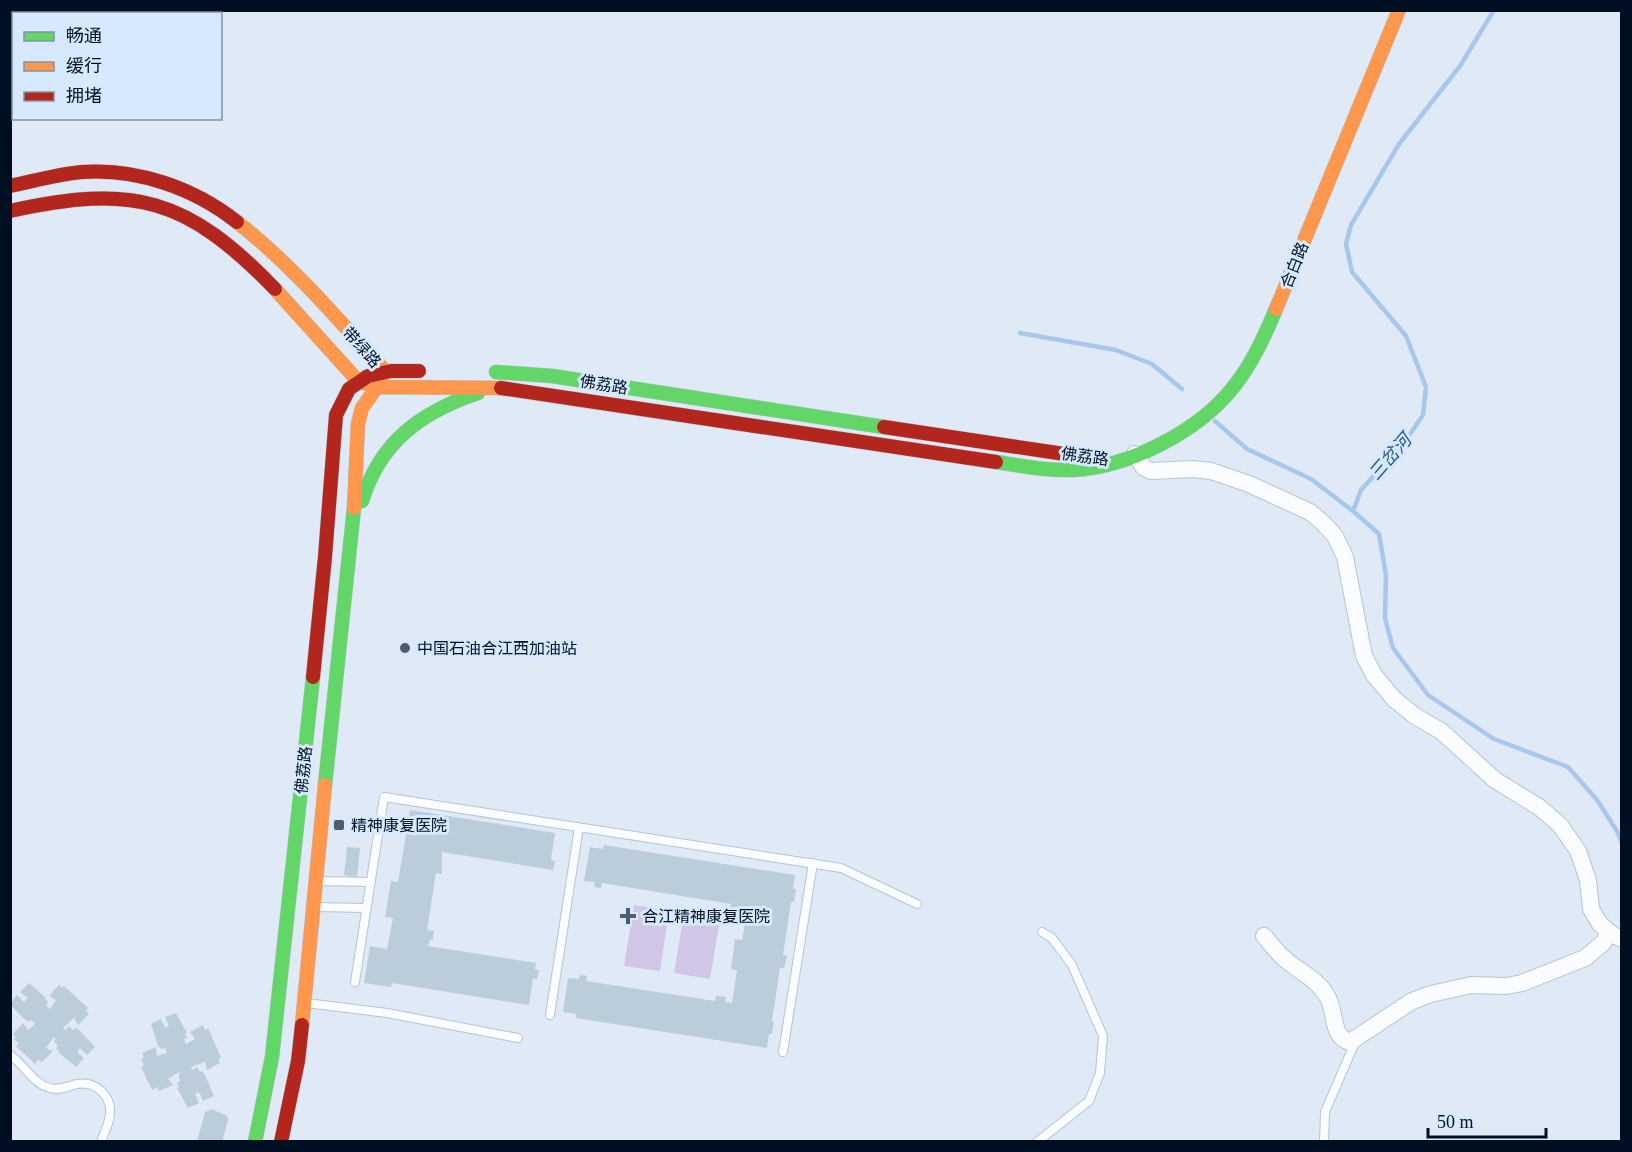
<svg xmlns="http://www.w3.org/2000/svg" width="1632" height="1152" font-family="'Times New Roman','Noto Sans SC',serif">
<rect width="100%" height="100%" fill="#dfeaf6"/>
<path fill="#d2c6e7" d="M634,905L669,911L660,971L624,966Z
M684,913L720,919L710,979L674,973Z"/>
<g fill="none" stroke-linecap="round" stroke-linejoin="round">
<path stroke="#a8c7ec" stroke-width="4.5" d="M1494,10L1460,66L1399,144L1351,225L1346,244L1352,272L1406,336L1426,387L1423,415L1406,440L1361,490L1353,511L1379,534L1386,575L1385,618L1393,648L1428,695L1494,739L1568,767L1597,800L1617,831L1622,843
M1020,333L1116,350L1152,364L1182,389
M1215,421L1247,449L1311,479L1353,511"/>
</g>
<path fill="#bbcdda" d="M410,810L555,833L551,860L555,861L553,870L442,852V874L436,873L427,930L434,931L433,940H430L428,946L536,963L535,970H539L537,979H533L529,1005L392,983L391,987L364,983L370,946L387,949L393,918L385,917L391,881L398,882Z
M604,845L795,875L793,889H796L794,902H791L783,955L787,956L784,968H780L772,1021L774,1022L772,1034H769L767,1048L576,1018V1014L563,1012L568,978L579,979L580,975L587,976L586,981L715,1001L716,996L726,997L725,1002L732,1003L737,970L731,969L735,939L742,940L748,907L740,906V910L730,908L731,904L602,883L601,888L594,887L595,882L584,881L590,847L603,849Z
M347,847L360,848L357,877L344,875Z
M29,983L46,998L45,999L48,1002L46,1005L50,1009L56,1000L49,996L59,985L62,988L64,986L88,1008L86,1011L89,1014L78,1025L74,1018L63,1028L65,1030L69,1026L73,1030L75,1028L79,1030L95,1047L87,1055L80,1048L77,1052L84,1058L76,1067L58,1052L59,1051L56,1048L58,1046L54,1042L56,1039L54,1037L46,1048L53,1051L42,1062L39,1059L35,1064L16,1046L19,1044L14,1039L16,1037L13,1034L23,1023L28,1030L35,1024L31,1020L29,1022L26,1019L25,1020L10,1004L17,995L24,1002L28,998L20,992Z
M176,1013L187,1033L185,1034L187,1038L184,1039L186,1044L195,1039L190,1032L203,1025L205,1030L208,1028L221,1058L218,1059L220,1063L207,1070L205,1062L191,1067L192,1070L197,1067L200,1072L202,1071L205,1075L214,1096L203,1101L199,1092L195,1094L199,1103L188,1108L177,1088L179,1087L177,1083L180,1081L178,1076L180,1075L179,1072L168,1079L173,1085L159,1091L158,1087L152,1090L141,1067L144,1065L141,1059L144,1058L142,1053L156,1047L157,1056L167,1053L165,1048L162,1049L158,1046L151,1024L161,1019L165,1028L169,1026L165,1017Z
M212,1109L227,1116L228,1120L222,1142H197L205,1112Z"/>
<g fill="none" stroke-linecap="round" stroke-linejoin="round">
<defs>
<path id="lane" d="M320,881L370,882
M315,907L366,908
M355,982L384,797L841,868L917,904
M306,1003L387,1013L518,1038
M550,1015L579,827
M783,1052L813,863
M10,1055C24,1064 33,1084 50,1088C60,1091 68,1086 77,1084C96,1081 112,1096 110,1115C109,1124 104,1133 101,1142
M1037,1142L1089,1101L1100,1073L1103,1036L1072,965L1052,938L1042,932
M1324,1142L1325,1112L1356,1040"/>
<path id="street" d="M1135,454L1144,468L1151,471L1193,469L1211,471L1249,484L1310,512L1323,523L1335,536L1345,557L1364,656L1374,675L1394,699L1415,716L1441,731L1495,780L1539,807L1560,825L1578,851L1588,880L1591,909L1600,924L1613,935L1622,939
M1264,936C1271,944 1278,954 1286,960C1301,973 1319,980 1328,998C1336,1013 1331,1037 1350,1042L1412,1001L1431,994L1471,985L1507,986L1522,983L1585,958L1603,943L1609,932"/>
<path id="fast" d="M496,372L552,376L884,427
M996,462C1022,466 1047,471 1073,470C1130,467 1201,430 1235,385C1253,362 1265,335 1276,309
M362,501C380,442 421,412 478,393
M325,785L354,508
M255,1142L272,1057L313,677"/>
<path id="slow" d="M237,222C292,265 337,318 384,370L377,387L362,408L358,424L354,508
M275,289L358,381L377,387L501,388
M1276,309L1399,10
M302,1025L325,785"/>
<path id="jam" d="M10,186C34,181 58,174 82,172C137,168 194,188 237,222
M10,211C134,184 186,197 275,289
M501,388L996,462
M884,427L1091,458
M313,677L325,557L336,415L349,389L368,376L391,371H419
M281,1142L298,1061L302,1025"/>
</defs>
<use href="#lane" stroke="#b6c4d3" stroke-width="10"/>
<use href="#street" stroke="#b6c4d3" stroke-width="18"/>
<use href="#fast" stroke="#b6c4d3" stroke-width="15"/>
<use href="#slow" stroke="#b6c4d3" stroke-width="15"/>
<use href="#jam" stroke="#b6c4d3" stroke-width="15"/>
<use href="#lane" stroke="#fafcfe" stroke-width="8"/>
<use href="#street" stroke="#fafcfe" stroke-width="16"/>
<use href="#fast" stroke="#63d668" stroke-width="14"/>
<use href="#slow" stroke="#ff974d" stroke-width="14"/>
<use href="#jam" stroke="#b3261e" stroke-width="14"/>
</g>
<g fill="#4f5c6c" stroke="#d6e9ff" stroke-width="2">
<circle cx="405" cy="648" r="6"/>
<rect x="333" y="819" width="12" height="12" rx="3"/>
<path d="M625 907h6v6h6v6h-6v6h-6v-6h-6v-6h6z"/>
</g>
<g text-anchor="middle" stroke-width="6" stroke-linejoin="round" paint-order="stroke">
<g font-size="16" fill="#010f22" stroke="#d6e9ff">
<text transform="translate(1294 265) rotate(-68)" y="6">合白路</text>
<text transform="translate(362 347) rotate(48)" y="6">带绿路</text>
<text transform="translate(604 384) rotate(9)" y="6">佛荔路</text>
<text transform="translate(1085 456) rotate(8)" y="6">佛荔路</text>
<text transform="translate(303 770) rotate(-84)" y="6">佛荔路</text>
</g>
<g font-size="16" fill="#010f22" stroke="#d6e9ff" text-anchor="start">
<text x="417" y="654">中国石油合江西加油站</text>
<text x="351" y="831">精神康复医院</text>
<text x="642" y="922">合江精神康复医院</text>
</g>
<g font-size="18" font-style="italic" fill="#225791" stroke="#d6e9ff">
<text transform="translate(1390 457) rotate(-49)" y="6">三岔河</text>
</g>
</g>
<rect width="1632" height="1152" fill="none" stroke="#010f22" stroke-width="24"/>
<rect x="12" y="12" width="210" height="108" fill="#d6e9ff" stroke="#8192a7" stroke-width="1.5"/>
<rect x="24" y="32" width="30" height="9" fill="#63d668" stroke="#8192a7" stroke-width="1.5"/>
<text x="66" y="42" font-size="18" fill="#010f22">畅通</text>
<rect x="24" y="62" width="30" height="9" fill="#ff974d" stroke="#8192a7" stroke-width="1.5"/>
<text x="66" y="72" font-size="18" fill="#010f22">缓行</text>
<rect x="24" y="92" width="30" height="9" fill="#b3261e" stroke="#8192a7" stroke-width="1.5"/>
<text x="66" y="102" font-size="18" fill="#010f22">拥堵</text>
<path d="M1428 1128v9h118v-9" fill="none" stroke="#010f22" stroke-width="3"/>
<text x="1437" y="1128" font-size="18" fill="#010f22" stroke="#d6e9ff" stroke-width="4.5" paint-order="stroke">50 m</text>
</svg>
